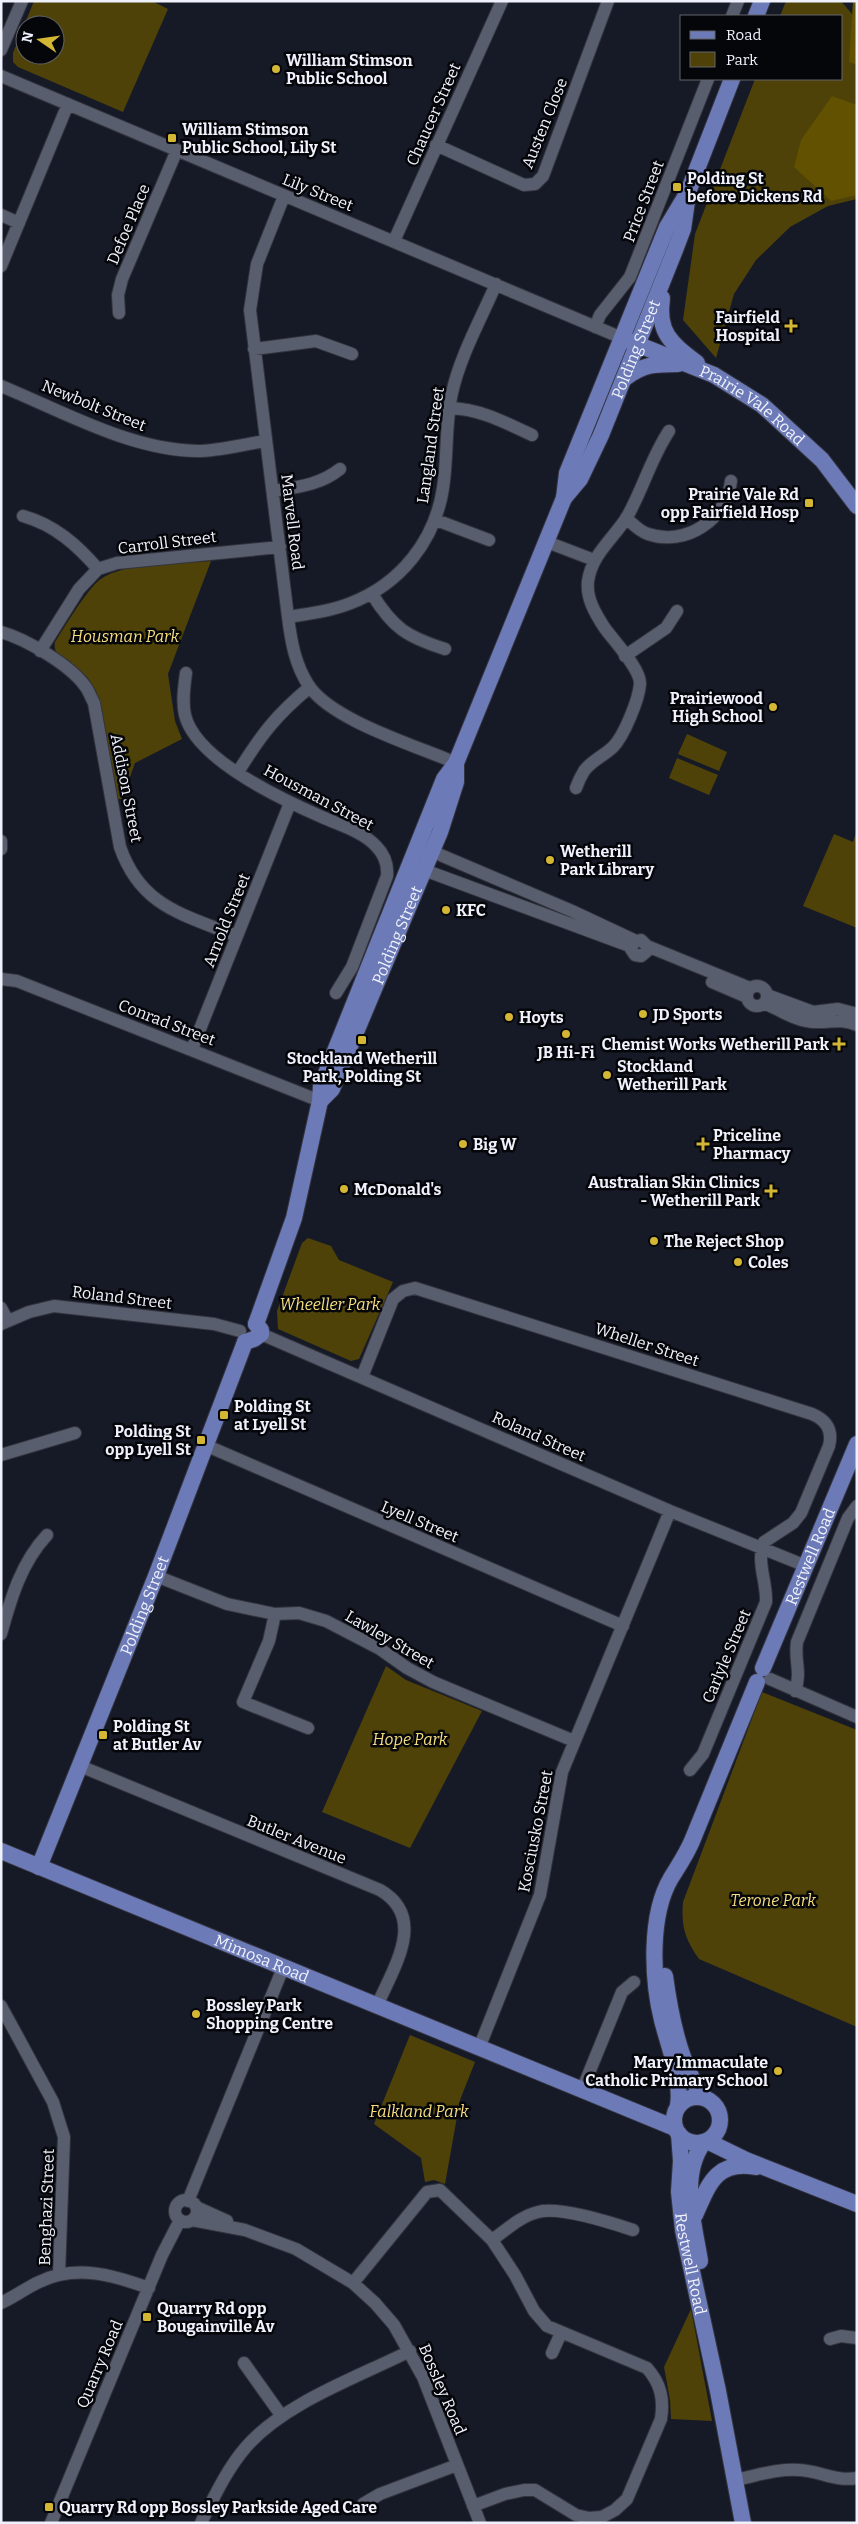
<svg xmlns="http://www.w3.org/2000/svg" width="858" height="2524" font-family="Bitter,serif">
<rect width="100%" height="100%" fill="#161a27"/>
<path fill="#4e4209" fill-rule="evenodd" d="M34,1H152L168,9L123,112L18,67L13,62V53ZM25,25H55V55H25Z
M786,1H841L857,20V199L828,206L790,227L756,260L734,294L716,358L683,320L695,234L755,79H842V16H780Z
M211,561L168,674L175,721L182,739L135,763L122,799H118L96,691C93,687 90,681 87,677C77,666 51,659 55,642C67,623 80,601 95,584C116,561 181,564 211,561Z
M687,734L727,752L719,771L678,754Z
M677,758L718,775L709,795L669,778Z
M857,830V928L803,906L834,834L853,842Z
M308,1238L331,1246L339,1260L393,1282L359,1359L351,1361L278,1329L277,1311L302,1243Z
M386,1666L406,1680L482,1711L410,1848L322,1812Z
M762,1692L857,1730V2027L699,1959C685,1939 681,1927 683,1902Z
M410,2035L475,2062L460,2100L445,2184L434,2180L425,2182L421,2158L374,2124Z
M691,2309L712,2421L671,2419L670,2400L664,2367Z"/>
<path fill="#615101" d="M853,1L857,4V65L849,62Z
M832,96L857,105V195L831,201L794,167L801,140Z"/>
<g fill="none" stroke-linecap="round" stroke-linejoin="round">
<defs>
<path id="minor" d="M732,16L738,1
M1,50L22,1
M1,76L622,338
M436,145L524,185L535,184L543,176L608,1
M284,196L257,264L250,310L288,617C291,641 295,665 309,686C333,721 417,746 456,763
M1,215L19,223
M394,241L502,1
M1,266L68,104
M119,313L118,295L122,279L177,150
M595,327L600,315L630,277L708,79
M254,349L316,341L352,354
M1,386C62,411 130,450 197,451C220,451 244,444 266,441
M450,408C480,409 504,422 532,435
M273,491C298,487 320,485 340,469
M23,516C55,525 77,545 98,569
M626,518C633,524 639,531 648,534C686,547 727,519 731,481
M436,520L489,540
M547,542L594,560
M372,594C393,628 407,637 445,649
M288,617C309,614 331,611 351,603C400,584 435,541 443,488C448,457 445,424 452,393C460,356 481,319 496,284
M1,632C26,639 70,665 85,686C89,691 91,698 94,703L120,847C141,907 183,914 236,936
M40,651L79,589L98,569L117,563L280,547
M625,656L666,628L677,611
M186,673C184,687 182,702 185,715C196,760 283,800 322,817C339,825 362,831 376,846C384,854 388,865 387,876L352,967L336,993
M238,772C261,735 276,715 310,687
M576,788C578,782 581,776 584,771C591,761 605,755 613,747C624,736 639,699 640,684C641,669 613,640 604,627C595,613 586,598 588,581C592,554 613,539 627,517C643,489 651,458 669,431
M1,841V849
M424,848L572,911L636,941
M416,867L627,945
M647,946L646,952L641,956L635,955L631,949L634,942L641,940L647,946L750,988
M1,979L17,981L320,1101
M712,982L747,997
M747 996a10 10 0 1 1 20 0a10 10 0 1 1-20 0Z
M767,995L813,1012L838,1009L857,1014
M764,1003C780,1010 797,1022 815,1022C832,1023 839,1018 857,1025
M192,1049L290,803
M1,1308L8,1321
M1,1324L29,1312L54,1306L214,1324L240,1331
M261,1334L670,1511L806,1566
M362,1377L393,1299L403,1291L415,1288L812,1414C826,1420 833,1430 829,1446L801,1513L793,1523L764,1542C756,1563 767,1581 766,1602L703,1754L690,1770
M205,1445L623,1626
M1,1455L75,1433
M156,1576L227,1604L275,1614L299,1613L326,1621L380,1649L407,1668L433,1682L574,1741
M275,1614L269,1641L243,1702L308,1728
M1,1634C11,1598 21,1563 47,1535
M770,1679L857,1717
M795,1691C802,1672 794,1660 797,1642L848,1518L857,1506
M80,1766L380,1890C428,1918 393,1968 377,2006
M1,2006L53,2102L64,2137L59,2274
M479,2048L540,1895L562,1772L670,1511
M582,2090L622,1992L634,1982
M175 2211a11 11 0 1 1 22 0a11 11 0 1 1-22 0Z
M188,2201L283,1968
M196,2207L227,2221
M192,2220L245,2230L296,2249L353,2283L375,2303L394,2325L423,2377L480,2523
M492,2240C506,2230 521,2216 538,2212C559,2206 612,2223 633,2230
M353,2283L427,2192L440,2190L492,2240L515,2275L534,2311L547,2326L647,2368C661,2384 664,2399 661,2419L627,2499L615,2510L602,2517L589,2518L576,2515L535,2490H524L505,2494L473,2506
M1,2303C14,2297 26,2288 39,2282C76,2264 113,2275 149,2288
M830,2339L841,2336L857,2338
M552,2353L561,2333
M244,2363L281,2415
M735,2480C756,2476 778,2468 800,2470C820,2471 836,2482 857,2478
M363,2504L380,2494L457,2465
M51,2523L162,2255L180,2220
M201,2523C214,2497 227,2469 246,2447C284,2403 358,2377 410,2351"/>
<g id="major">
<path d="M756,16L762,1"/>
<path d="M662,298C657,333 671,343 697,363"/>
<path id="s1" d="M629,341L714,375L762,405L822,460L857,506"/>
<path d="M625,378C644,364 654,364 678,364"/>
<path id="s2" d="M564,498L580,479L601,435L675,250L683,229L687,201"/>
<path id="s3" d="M320,1101L332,1089L440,832L456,782V763"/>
<path d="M256,1324L294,1218L320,1101L321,1086L444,779L456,763L564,498L567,473L667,227L688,192L732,79"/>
<path d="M245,1342L254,1339L261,1334V1330L256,1324"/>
<path id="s4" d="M763,1668L857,1444"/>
<path id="s5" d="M1,1851L675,2128"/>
<path id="s6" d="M39,1867L156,1576L245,1342"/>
<path d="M665,1976C670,2013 681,2070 705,2098"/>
<circle cx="697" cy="2120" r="23"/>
<path d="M678,2106C682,2078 669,2048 662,2020C652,1980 649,1915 671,1878C679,1865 686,1855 692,1841L757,1682"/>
<path id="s7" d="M679,2134L681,2161L679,2192L683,2230L718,2391L743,2523"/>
<path d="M707,2141L746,2160L857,2204"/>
<path d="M695,2215C708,2186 716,2159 756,2167"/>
<path d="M700,2261C694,2223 679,2175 704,2142"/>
</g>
</defs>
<use href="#minor" stroke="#33343e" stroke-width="14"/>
<use href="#major" stroke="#33343e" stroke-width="18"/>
<use href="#minor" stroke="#595e6e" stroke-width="12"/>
<use href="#major" stroke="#6c7ab7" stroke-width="16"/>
</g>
<g fill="#d4b635" stroke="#05060a" stroke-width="2">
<circle cx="276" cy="69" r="5"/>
<rect x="167" y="133" width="10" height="10" rx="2.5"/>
<rect x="672" y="182" width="10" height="10" rx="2.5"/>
<path d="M788.5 318.5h5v5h5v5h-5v5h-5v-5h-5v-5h5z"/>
<rect x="804" y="498" width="10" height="10" rx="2.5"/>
<circle cx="773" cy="707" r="5"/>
<circle cx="550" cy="860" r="5"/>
<circle cx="446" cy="910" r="5"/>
<circle cx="643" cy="1014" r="5"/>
<circle cx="509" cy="1017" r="5"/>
<circle cx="566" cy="1034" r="5"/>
<rect x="357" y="1035" width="10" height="10" rx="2.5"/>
<path d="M836.5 1036.5h5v5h5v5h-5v5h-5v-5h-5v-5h5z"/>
<circle cx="607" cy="1075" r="5"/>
<circle cx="463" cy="1144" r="5"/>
<path d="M700.5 1136.5h5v5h5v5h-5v5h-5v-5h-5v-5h5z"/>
<circle cx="344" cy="1189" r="5"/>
<path d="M768.5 1183.5h5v5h5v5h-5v5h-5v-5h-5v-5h5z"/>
<circle cx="654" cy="1241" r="5"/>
<circle cx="738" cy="1262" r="5"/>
<rect x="219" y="1410" width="10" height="10" rx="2.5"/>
<rect x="196" y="1435" width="10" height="10" rx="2.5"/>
<rect x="98" y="1730" width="10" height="10" rx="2.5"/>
<circle cx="196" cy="2014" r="5"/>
<circle cx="778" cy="2071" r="5"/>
<rect x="142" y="2312" width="10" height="10" rx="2.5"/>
<rect x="44" y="2502" width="10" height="10" rx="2.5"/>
</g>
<g text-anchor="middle" stroke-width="5" stroke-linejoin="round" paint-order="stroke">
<g font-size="16" font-weight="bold" fill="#eff2fc" stroke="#05060a" text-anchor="start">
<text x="286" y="66">William Stimson<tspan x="286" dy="18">Public School</tspan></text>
<text x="182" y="135">William Stimson<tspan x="182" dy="18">Public School, Lily St</tspan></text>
<text x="687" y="184">Polding St<tspan x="687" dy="18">before Dickens Rd</tspan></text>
<text x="780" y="323" text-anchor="end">Fairfield<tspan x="780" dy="18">Hospital</tspan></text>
<text x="799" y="500" text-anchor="end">Prairie Vale Rd<tspan x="799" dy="18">opp Fairfield Hosp</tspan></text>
<text x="763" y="704" text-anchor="end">Prairiewood<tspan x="763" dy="18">High School</tspan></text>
<text x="560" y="857">Wetherill<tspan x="560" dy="18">Park Library</tspan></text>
<text x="456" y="916">KFC</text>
<text x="653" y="1020">JD Sports</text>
<text x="519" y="1023">Hoyts</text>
<text x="829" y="1050" text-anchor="end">Chemist Works Wetherill Park</text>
<text x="566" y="1058" text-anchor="middle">JB Hi-Fi</text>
<text x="362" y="1064" text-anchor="middle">Stockland Wetherill<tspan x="362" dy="18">Park, Polding St</tspan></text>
<text x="617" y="1072">Stockland<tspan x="617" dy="18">Wetherill Park</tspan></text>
<text x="713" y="1141">Priceline<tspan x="713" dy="18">Pharmacy</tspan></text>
<text x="473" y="1150">Big W</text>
<text x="760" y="1188" text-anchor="end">Australian Skin Clinics<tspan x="760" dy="18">- Wetherill Park</tspan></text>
<text x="354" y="1195">McDonald's</text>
<text x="664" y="1247">The Reject Shop</text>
<text x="748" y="1268">Coles</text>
<text x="234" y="1412">Polding St<tspan x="234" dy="18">at Lyell St</tspan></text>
<text x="191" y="1437" text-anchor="end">Polding St<tspan x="191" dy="18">opp Lyell St</tspan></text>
<text x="113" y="1732">Polding St<tspan x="113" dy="18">at Butler Av</tspan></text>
<text x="206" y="2011">Bossley Park<tspan x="206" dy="18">Shopping Centre</tspan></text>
<text x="768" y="2068" text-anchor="end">Mary Immaculate<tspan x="768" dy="18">Catholic Primary School</tspan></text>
<text x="157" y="2314">Quarry Rd opp<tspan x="157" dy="18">Bougainville Av</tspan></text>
<text x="59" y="2513">Quarry Rd opp Bossley Parkside Aged Care</text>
</g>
<g font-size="16" fill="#eff2fc" stroke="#05060a">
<text transform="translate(433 114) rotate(-66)" y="6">Chaucer Street</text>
<text transform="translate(544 123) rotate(-68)" y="6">Austen Close</text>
<text transform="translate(318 192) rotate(22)" y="6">Lily Street</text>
<text transform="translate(643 201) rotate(-69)" y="6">Price Street</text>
<text transform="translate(128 224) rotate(-67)" y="6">Defoe Place</text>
<text dy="6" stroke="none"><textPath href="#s2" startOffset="166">Polding Street</textPath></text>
<text transform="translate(94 405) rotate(22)" y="6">Newbolt Street</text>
<text dy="6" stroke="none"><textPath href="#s1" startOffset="140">Prairie Vale Road</textPath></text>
<text transform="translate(430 445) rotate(-82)" y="6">Langland Street</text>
<text transform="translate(293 522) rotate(83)" y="6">Marvell Road</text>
<text transform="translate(167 542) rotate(-7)" y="6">Carroll Street</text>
<text transform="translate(127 788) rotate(79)" y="6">Addison Street</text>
<text transform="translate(319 797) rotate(28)" y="6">Housman Street</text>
<text transform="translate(226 920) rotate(-68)" y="6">Arnold Street</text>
<text dy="6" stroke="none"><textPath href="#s3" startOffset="184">Polding Street</textPath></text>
<text transform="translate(167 1022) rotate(21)" y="6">Conrad Street</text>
<text transform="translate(122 1297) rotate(7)" y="6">Roland Street</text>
<text transform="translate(647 1344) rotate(18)" y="6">Wheller Street</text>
<text transform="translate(539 1436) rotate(24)" y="6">Roland Street</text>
<text transform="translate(420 1521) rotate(23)" y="6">Lyell Street</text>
<text dy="6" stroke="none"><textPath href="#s4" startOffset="121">Restwell Road</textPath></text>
<text dy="6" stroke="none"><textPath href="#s6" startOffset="282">Polding Street</textPath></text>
<text transform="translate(390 1639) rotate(30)" y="6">Lawley Street</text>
<text transform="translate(726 1656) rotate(-67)" y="6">Carlyle Street</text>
<text transform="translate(535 1831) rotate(-79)" y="6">Kosciusko Street</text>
<text transform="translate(297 1839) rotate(22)" y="6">Butler Avenue</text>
<text dy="6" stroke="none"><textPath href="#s5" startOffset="282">Mimosa Road</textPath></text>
<text transform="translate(46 2207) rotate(-88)" y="6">Benghazi Street</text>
<text dy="6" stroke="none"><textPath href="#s7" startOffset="131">Restwell Road</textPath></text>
<text transform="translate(99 2364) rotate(-67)" y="6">Quarry Road</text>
<text transform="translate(443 2389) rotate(67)" y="6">Bossley Road</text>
</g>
<g font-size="16" font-style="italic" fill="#f6dd7d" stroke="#05060a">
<text x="125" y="642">Housman Park</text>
<text x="330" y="1310">Wheeller Park</text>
<text x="410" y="1745">Hope Park</text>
<text x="773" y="1906">Terone Park</text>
<text x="419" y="2117">Falkland Park</text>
</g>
</g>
<rect width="858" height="2524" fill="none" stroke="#eff2fc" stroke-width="5"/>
<rect x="680" y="15" width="162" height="65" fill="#05060a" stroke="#63646b"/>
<rect x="690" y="31" width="25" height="8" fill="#6c7ab7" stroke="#63646b"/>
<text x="726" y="40" font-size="15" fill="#eff2fc">Road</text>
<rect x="690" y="52" width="25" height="15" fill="#4e4209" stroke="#63646b"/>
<text x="726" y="65" font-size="15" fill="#eff2fc">Park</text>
<g transform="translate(40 40) rotate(283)"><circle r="24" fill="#05060a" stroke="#63646b"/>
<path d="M0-4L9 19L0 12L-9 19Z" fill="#d4b635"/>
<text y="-8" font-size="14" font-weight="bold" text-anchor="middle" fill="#eff2fc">N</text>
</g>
</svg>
